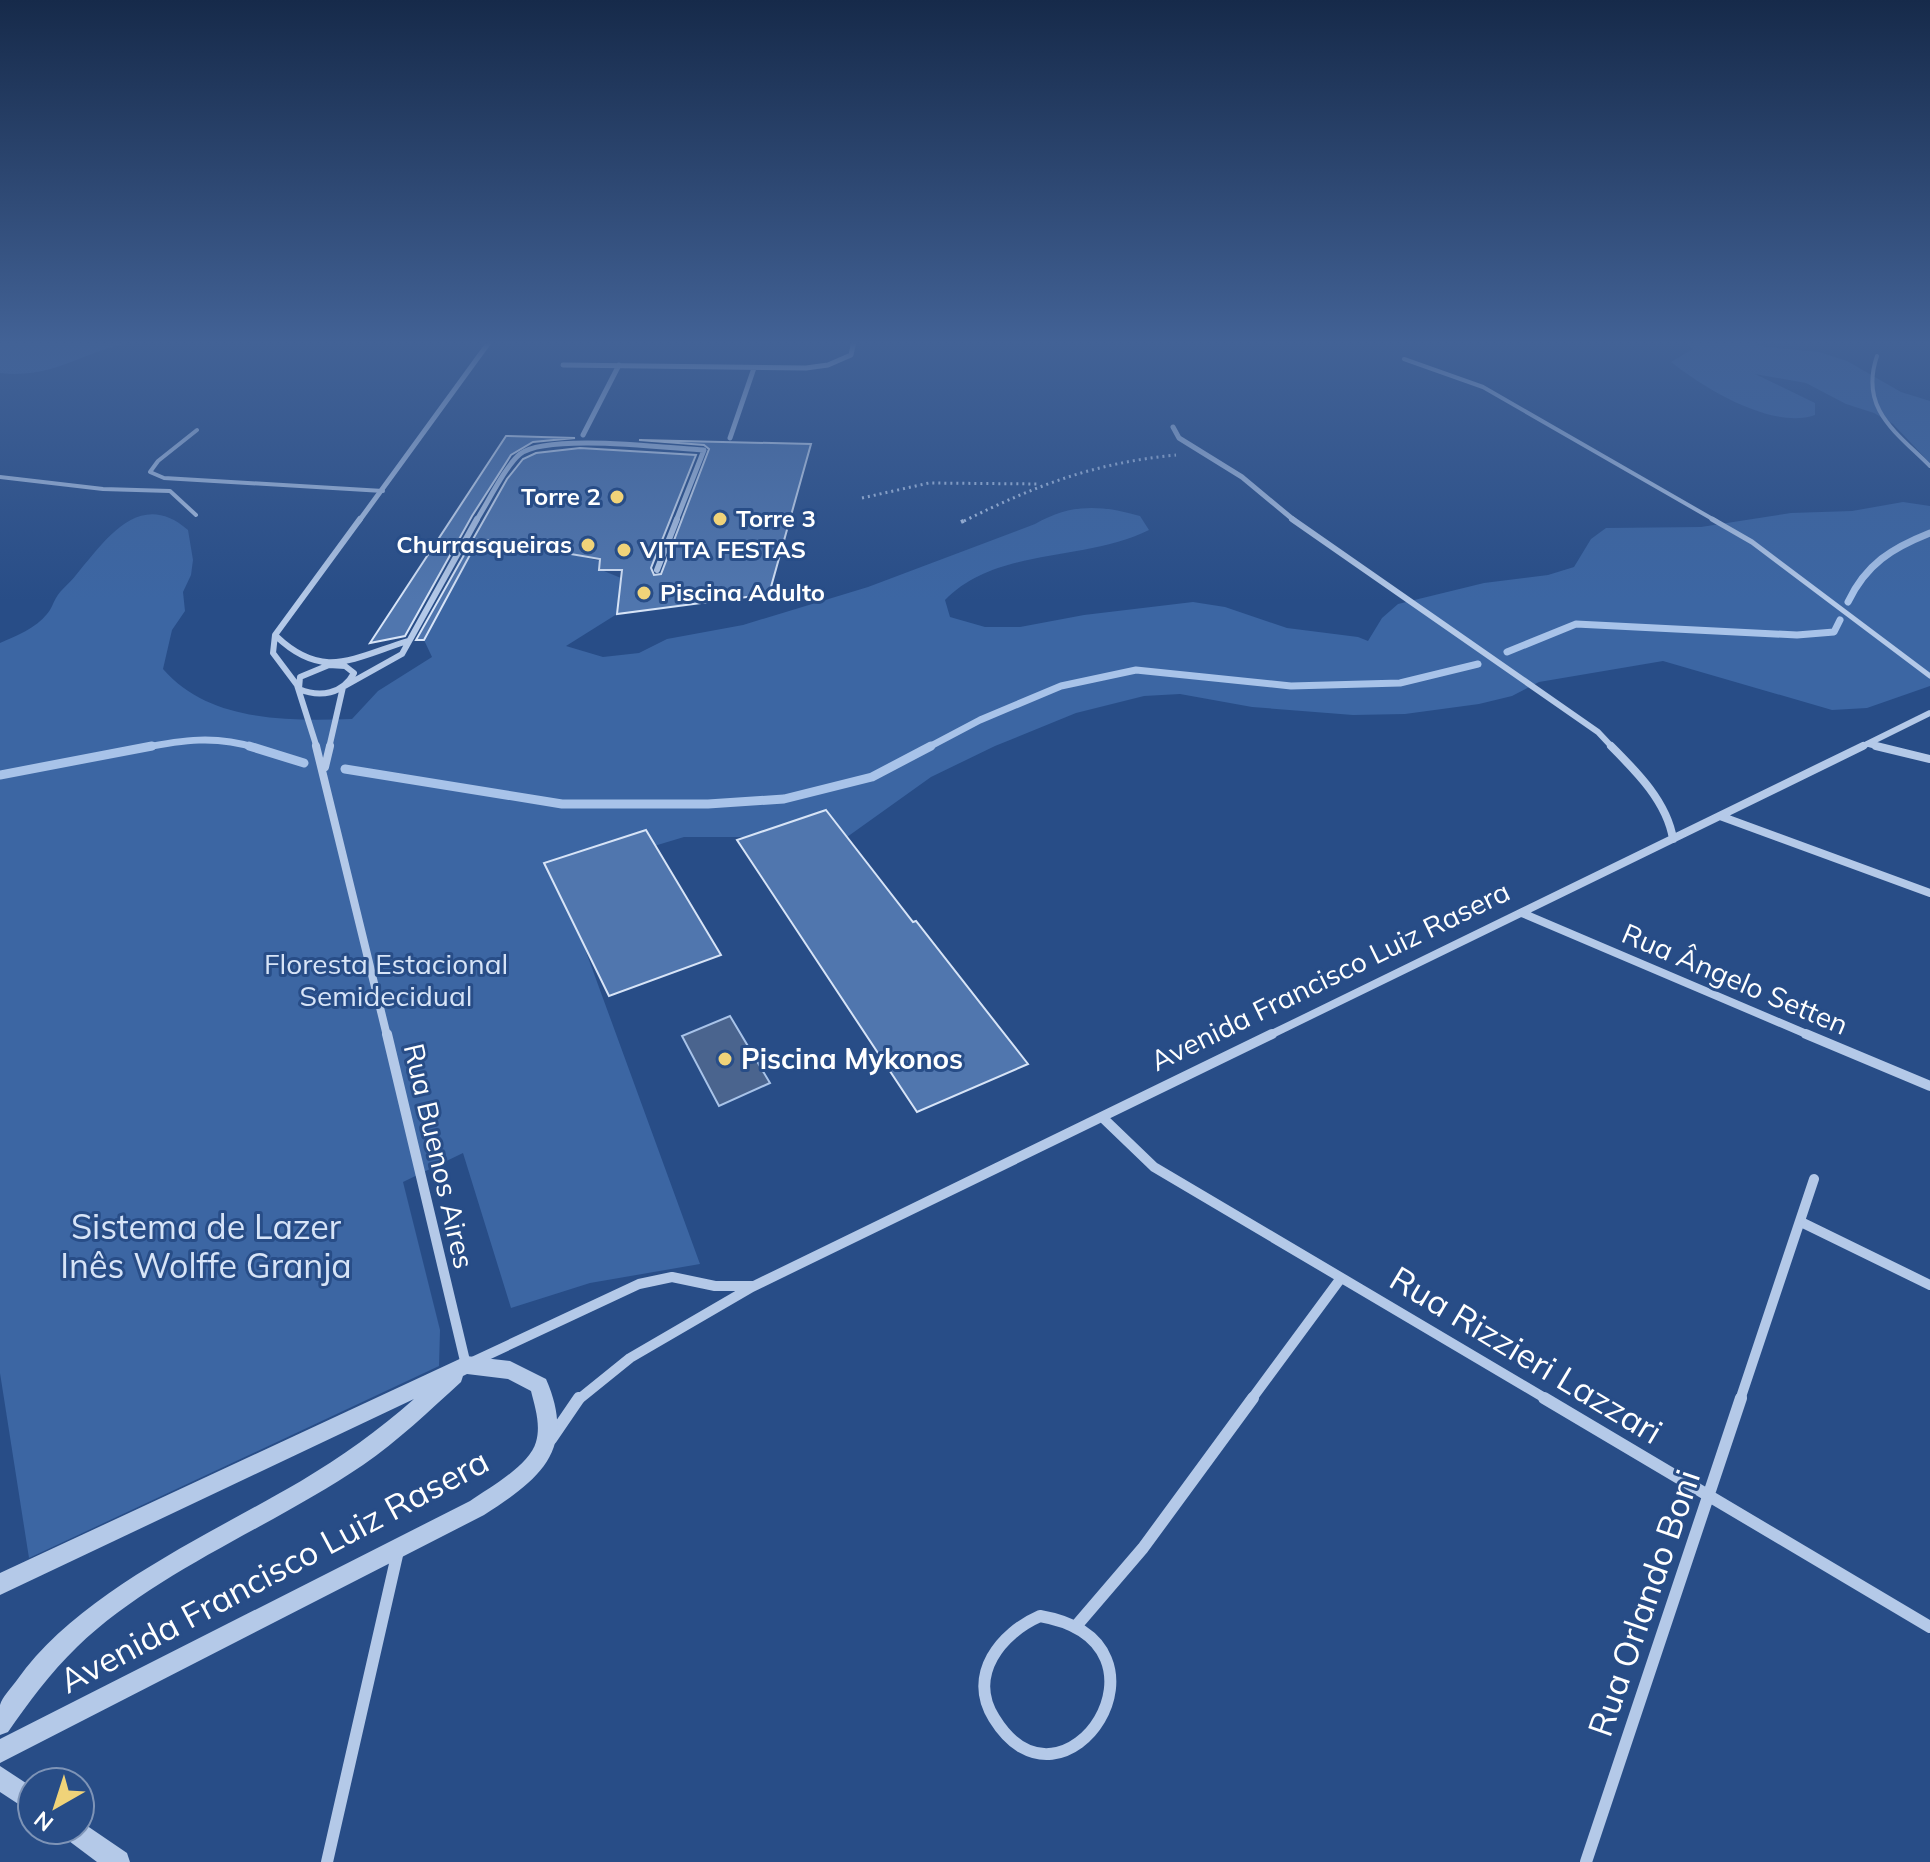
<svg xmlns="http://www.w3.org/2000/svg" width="1930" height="1862" font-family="Mulish,sans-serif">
<rect width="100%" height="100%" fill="#284d87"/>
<path fill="#3c66a3" d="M0,341H142C88,346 58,380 0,373Z
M1685,341H1743L1766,347L1819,352L1847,361L1901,392L1930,401V463L1893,424L1874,413L1846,404L1806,383L1755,374L1815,403V415C1772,430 1704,388 1671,362L1693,349Z
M1903,502L1930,506V686L1867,708L1832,710L1663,661L1539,682L1512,696L1479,704L1405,714L1353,715L1252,707L1180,694L1144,696L1076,713L995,746L931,777L847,837H684L558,875L700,1264L590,1283L511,1308L463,1153L403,1182L440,1330L439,1366L29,1558L0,1373V643C16,636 36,628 47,614C51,610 53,603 56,598C61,589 70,583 76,575C106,539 140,488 188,530L193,560L191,575L183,592L185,611L172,630L163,669C209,722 287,721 352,719L378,691L432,657L424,640L478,540L559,542L570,554L600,561L599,569L621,578L617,614L566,646L603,657L639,653L667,639L743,625L868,587L1035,524C1072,503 1101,505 1140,516L1149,530C1084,562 997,547 945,600L950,617L985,627H1020L1084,615L1193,602L1225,607L1287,628L1358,637L1368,641L1382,618L1398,604L1484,583L1548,575L1574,567L1591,539L1606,528L1701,527L1791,513L1852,511Z"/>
<path fill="#4a648e" stroke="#a8c3e9" stroke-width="2" d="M730,1016L770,1083L719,1106L682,1036Z"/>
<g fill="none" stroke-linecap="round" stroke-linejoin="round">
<path stroke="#a8c3e9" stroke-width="7" d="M1848,602C1866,564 1892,548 1930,533
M1507,652L1576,624L1797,635L1834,632L1840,620
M142,748C182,740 216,735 256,748
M927,748L980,720L1061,686L1136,670L1291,686L1400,683L1478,664"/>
<path stroke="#a8c3e9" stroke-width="9" d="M249,746L304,763
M345,769L562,804H708L784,799L872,777L931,746
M0,775L152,746"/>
</g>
<path fill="#5076ae" stroke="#d7e4f7" stroke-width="2" d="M506,436L575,438L533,442L511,455L472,516L405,636L370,643Z
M639,440L811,444L769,594L617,614L622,570H599L600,559L565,553L571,542L478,540L424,640H416L507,479L523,459L536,453L580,448L696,455L651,568L654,575L661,574L709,449L704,445Z
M826,810L913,922L916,921L1028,1064L917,1112L737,840Z
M646,830L721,955L609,996L544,863Z"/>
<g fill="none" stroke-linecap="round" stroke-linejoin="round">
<path stroke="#b4c9e8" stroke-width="3" stroke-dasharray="2 4" stroke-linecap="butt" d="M862,498L929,483L1039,484
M964,521C1037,485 1094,463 1176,455"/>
<path stroke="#b4c9e8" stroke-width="4" stroke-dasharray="3 5" stroke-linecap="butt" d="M961,522L968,519"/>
<path stroke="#b4c9e8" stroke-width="4" d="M1877,356C1859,409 1896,432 1930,466
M1404,359L1483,387L1716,521
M197,430L158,461L150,472L164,478L383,491
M0,477L103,489L170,491L196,515"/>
<path stroke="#b4c9e8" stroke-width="5" d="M1712,519L1752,542L1930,676"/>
<path stroke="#b4c9e8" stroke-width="5" d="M563,365L806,368L828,365L851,355L854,341
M1173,427L1179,438L1242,477L1295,521
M583,435L619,365
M730,438L754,368
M359,521L490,341
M476,521C487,504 506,465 520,454C547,433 667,448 704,450L676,521"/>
<path stroke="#b4c9e8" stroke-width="6" d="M1292,519L1598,732L1613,748
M657,570L677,519
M276,636C323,681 353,658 408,641
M329,665L345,666L354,673C343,694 320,698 299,689L300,677Z
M1869,744L1884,748
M317,748L297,685L273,653L275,635L360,519
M329,748L343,687L402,654L477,519
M1859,748L1930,713"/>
<path stroke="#b4c9e8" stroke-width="8" d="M316,746L387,1036
M1611,746C1637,772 1667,802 1673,839
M1876,746L1930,759
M325,767L330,746
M1720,816L1930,893
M1522,913L1811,1036
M1268,1036L1863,746"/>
<path stroke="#b4c9e8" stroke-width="10" d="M387,1034L466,1365L639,1284L672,1277L715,1286H752
M1806,1034L1930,1086
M1103,1118L1154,1167L1548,1400
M1801,1222L1930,1285
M578,1400L630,1358L752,1287L1272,1034
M1251,1400L1341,1278
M1740,1400L1814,1179"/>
<path stroke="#b4c9e8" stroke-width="12" d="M1544,1398L1930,1627
M551,1439L579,1398
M1040,1616C1190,1642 1064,1832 994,1718C967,1675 1001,1633 1040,1616Z
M1077,1625L1143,1548L1253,1398
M327,1862L398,1551
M1586,1862L1741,1398"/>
<path fill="#b4c9e8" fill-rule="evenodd" d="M466,1356L510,1361L546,1379C577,1450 540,1479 484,1515L0,1763V1739L470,1501C489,1488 530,1465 536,1442C541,1425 535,1407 531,1391L508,1379L467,1374L463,1376L461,1382C429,1411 398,1441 363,1465C272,1527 156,1571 77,1647C50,1673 29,1702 8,1732L0,1735C0,1727 0,1713 0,1705C2,1697 12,1687 17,1680C79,1592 209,1535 301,1481C341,1457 379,1430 414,1399L0,1595V1573Z
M0,1766L32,1787V1813L0,1792Z
M80,1821L127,1853L130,1862H97L65,1838L61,1830H80Z"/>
</g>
<linearGradient id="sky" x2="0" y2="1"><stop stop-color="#162a4a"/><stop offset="0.57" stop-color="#426296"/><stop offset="1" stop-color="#426296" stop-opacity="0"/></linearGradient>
<rect width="1930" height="601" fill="url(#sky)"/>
<g fill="#f0d379" stroke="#284d87" stroke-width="3">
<circle cx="617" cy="497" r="8"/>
<circle cx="720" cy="519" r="8"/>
<circle cx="588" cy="545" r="8"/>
<circle cx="624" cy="550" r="8"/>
<circle cx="644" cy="593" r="8"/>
<circle cx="725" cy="1059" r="8"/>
</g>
<g text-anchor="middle" stroke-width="6" stroke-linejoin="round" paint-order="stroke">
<g font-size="24" font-weight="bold" fill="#fff" stroke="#284d87" text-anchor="start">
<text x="601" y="505" text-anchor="end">Torre 2</text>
<text x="736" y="527">Torre 3</text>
<text x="572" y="553" text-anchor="end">Churrasqueiras</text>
<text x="640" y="558">VITTA FESTAS</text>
<text x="660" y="601">Piscina Adulto</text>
</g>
<g font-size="28" fill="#d7e4f7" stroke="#284d87">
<text x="386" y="974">Floresta Estacional<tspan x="386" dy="32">Semidecidual</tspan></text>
</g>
<g font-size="28" fill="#fff" stroke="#284d87">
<text transform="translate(1330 976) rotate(-26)" y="10">Avenida Francisco Luiz Rasera</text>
<text transform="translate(1735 979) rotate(23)" y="10">Rua Ângelo Setten</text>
<text transform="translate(439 1156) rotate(77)" y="10">Rua Buenos Aires</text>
</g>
<g font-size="28" font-weight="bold" fill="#fff" stroke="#284d87" text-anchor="start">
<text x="741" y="1069">Piscina Mykonos</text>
</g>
<g font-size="34" fill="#d7e4f7" stroke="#284d87">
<text x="206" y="1239">Sistema de Lazer<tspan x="206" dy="39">Inês Wolffe Granja</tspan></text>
</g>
<g font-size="34" fill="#fff" stroke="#284d87">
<text transform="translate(1526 1355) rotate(31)" y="12">Rua Rizzieri Lazzari</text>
<text transform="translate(274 1571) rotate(-28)" y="12">Avenida Francisco Luiz Rasera</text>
<text transform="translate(1644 1603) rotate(-71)" y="12">Rua Orlando Boni</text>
</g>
</g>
<g transform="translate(56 1806) rotate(219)"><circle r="38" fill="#284d87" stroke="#7e94b7" stroke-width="2"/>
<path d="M0-6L14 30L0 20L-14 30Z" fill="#f0d379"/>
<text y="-12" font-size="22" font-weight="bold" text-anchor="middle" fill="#ffffff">N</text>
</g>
</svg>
